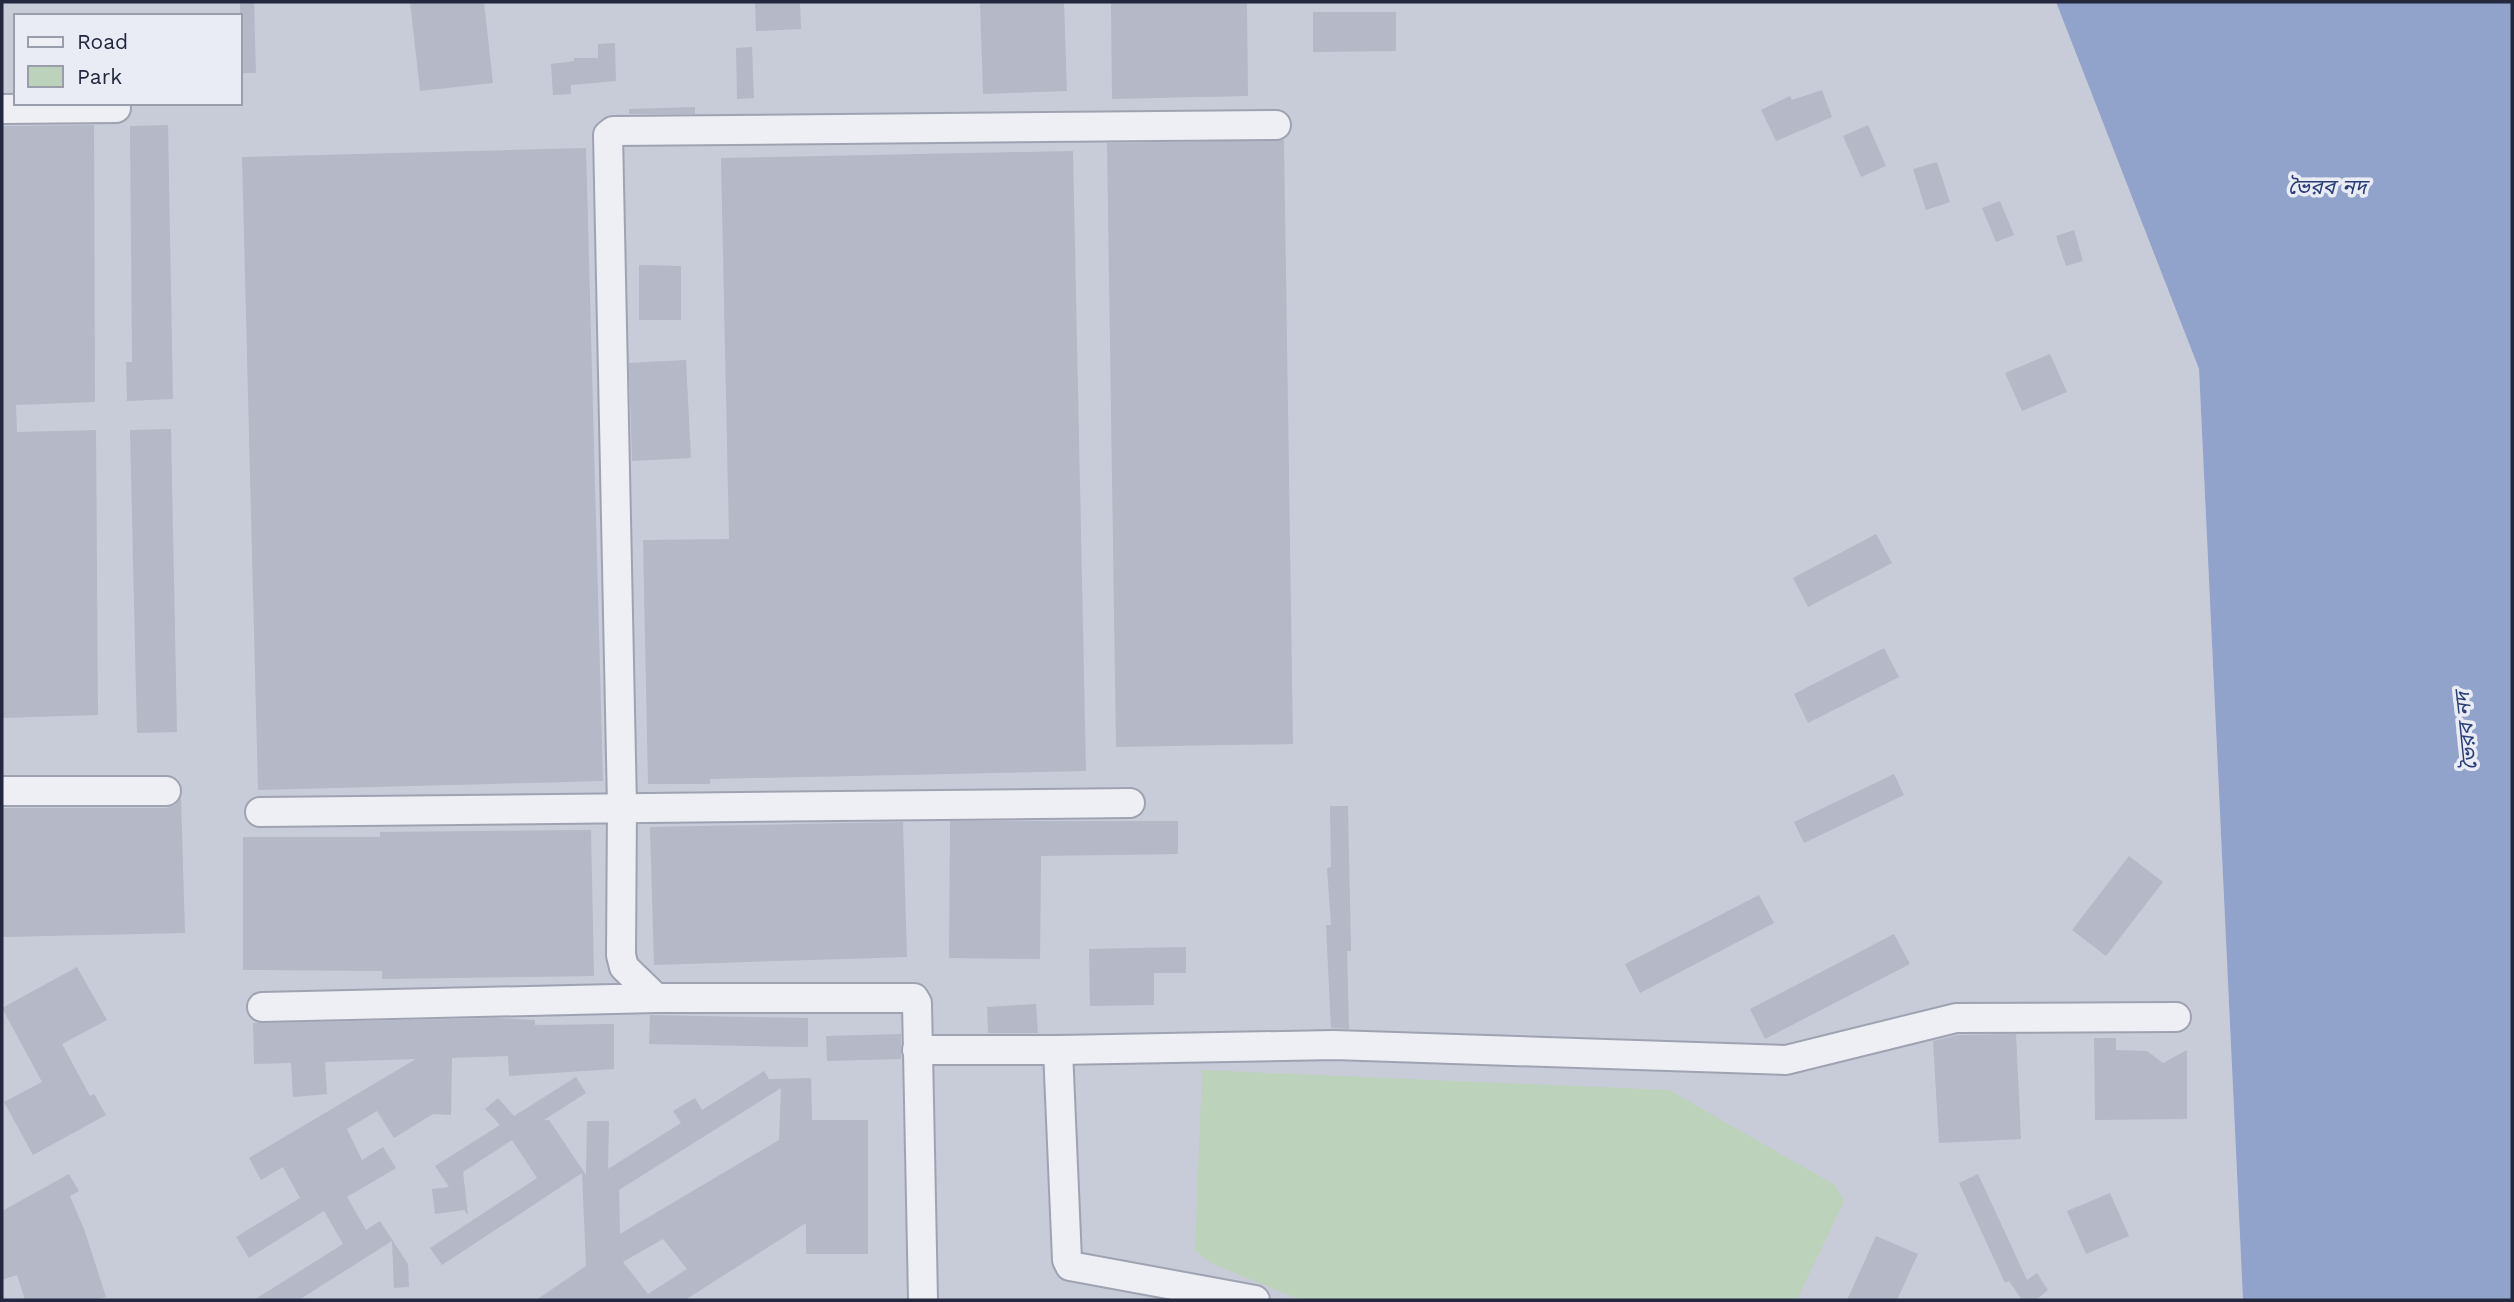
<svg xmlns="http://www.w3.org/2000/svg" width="2514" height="1302" font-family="'Work Sans','Noto Sans Bengali',sans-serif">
<rect width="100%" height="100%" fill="#dadde7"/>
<path fill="#c8ccd9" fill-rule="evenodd" d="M2,2H2056L2199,369L2243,1300H2ZM16,16H240V103H16Z"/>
<path fill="#bcd2bb" d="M1202,1070L1669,1090L1835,1185L1844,1201L1797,1300H1301L1210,1263L1195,1250Z"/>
<path fill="#91a3cb" d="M2056,2H2512V1300H2243L2199,369Z"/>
<path fill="#b4b8c7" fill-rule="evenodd" d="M240,2H254L256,73H240Z
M410,2H484L493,83L420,91Z
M755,2H800L801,29L756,31Z
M980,2H1064L1067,91L983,94Z
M1111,2H1247L1248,96L1112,99Z
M1313,12H1396V51L1313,52Z
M615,43L616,81L571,85V94L553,95L551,64L574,61V58H598V44Z
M752,47L754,98L737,99L736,48Z
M1822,90L1832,117L1776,141L1761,110L1790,96L1792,100Z
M695,107V114H629V109Z
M94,125L95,402L16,405L17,432L96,430L98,715L2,718V126Z
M168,125L173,399L127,401L126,362H132L130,126Z
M1868,125L1886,166L1861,177L1843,136Z
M1284,140L1293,744L1116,747L1107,143Z
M586,148L603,781L258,790L242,157Z
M1073,151L1086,771L710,779V784H648L643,540L729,539L721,158Z
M1937,162L1950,202L1926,210L1913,169Z
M2000,201L2014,235L1996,242L1982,208Z
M2074,230L2083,261L2066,266L2056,236Z
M639,265L681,266V320H639Z
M2050,354L2067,392L2022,411L2005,373Z
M686,360L691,458L632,461L629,363Z
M171,429L177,732L137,733L130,430Z
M1876,534L1892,563L1808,607L1793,578Z
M1884,648L1899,677L1808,723L1794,694Z
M1894,774L1904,795L1804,843L1794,822Z
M181,798L185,933L2,937V808H166L175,805Z
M1330,806H1348L1351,951H1347L1349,1029L1331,1028L1326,925H1331L1327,868L1331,867Z
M950,821H1178V854L1041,856L1040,959L949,958Z
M903,822L907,957L654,965L650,827Z
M591,830L594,976L382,979V971L243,970V837H380V832Z
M2129,856L2163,882L2106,956L2072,930Z
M1759,895L1774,923L1640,993L1625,964Z
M1894,934L1910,964L1765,1039L1750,1009Z
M1186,947V973H1154V1005L1090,1006L1089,949Z
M77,967L107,1020L62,1044L90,1096L94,1094L106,1115L33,1155L4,1102L42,1082L2,1008Z
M1036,1004L1038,1033H988L987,1007Z
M650,1015L808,1018V1047L649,1044Z
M498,1018L535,1020V1025L614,1024V1069L509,1076L508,1056L452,1058L451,1115L433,1114L394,1138L377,1111L347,1129L362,1160L383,1147L396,1168L347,1197L366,1230L380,1221L408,1264L409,1287L394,1288L392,1241L299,1300H254L343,1244L324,1211L249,1258L236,1237L300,1198L283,1167L261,1180L249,1158L416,1059L325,1062L327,1094L293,1097L291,1063L254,1064L253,1023Z
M901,1034V1059L827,1061L826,1036Z
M2016,1034L2021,1139L1939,1143L1933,1041L1958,1035Z
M2094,1038H2116V1050L2147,1051L2163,1063L2187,1050V1119L2095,1120Z
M764,1071L769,1079L811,1078L812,1120H868V1254H806V1223L685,1300H536L586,1266L582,1173L442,1265L430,1248L537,1178L512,1140L463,1172L468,1215L464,1210L435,1214L432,1189L449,1187L435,1166L500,1125L485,1109L498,1098L514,1116L576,1077L586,1093L544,1120H549L586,1175L587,1121H609L608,1169L681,1123L673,1111L695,1098L702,1110ZM781,1088L779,1140L620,1234L619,1190ZM663,1239L687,1269L648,1294L623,1262Z
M69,1174L79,1191L70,1196L84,1229L106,1297L93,1300H25L17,1275L2,1280V1211Z
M1978,1174L2027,1280L2037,1273L2048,1290L2036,1300H2022L2009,1281L2005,1283L1959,1183Z
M2110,1193L2129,1236L2086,1254L2067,1211Z
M1876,1236L1918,1254L1897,1300H1847Z"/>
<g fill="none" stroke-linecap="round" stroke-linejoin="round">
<defs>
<path id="minor" d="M2,109L116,108
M2,791H166
M260,812L1130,803
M656,998L624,967L621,955L622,806L608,135L613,131L1276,125
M262,1007L656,998H914L917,1003L923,1300
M917,1050H1058L1067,1260L1070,1266L1255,1300
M1058,1050L1334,1045L1786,1060L1956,1018L2176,1017"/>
</defs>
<use href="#minor" stroke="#9fa3b1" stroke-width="32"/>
<use href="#minor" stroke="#edeff5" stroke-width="28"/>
</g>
<g text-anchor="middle" stroke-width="7" stroke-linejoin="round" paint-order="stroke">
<g font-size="21" font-style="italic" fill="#2a3e76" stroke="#eaecf5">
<text x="2327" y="194">ভৈরব নদ</text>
<text transform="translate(2466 731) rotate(-96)" y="7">ভৈরব নদ</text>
</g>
</g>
<rect width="2514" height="1302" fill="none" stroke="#23283e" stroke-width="7"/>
<rect x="14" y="14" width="228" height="91" fill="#eaecf5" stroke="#9a9eac" stroke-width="2"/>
<rect x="28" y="37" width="35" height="10" fill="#edeff5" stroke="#9a9eac" stroke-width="2"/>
<text x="77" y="49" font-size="21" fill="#23283e">Road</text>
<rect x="28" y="66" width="35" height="21" fill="#bcd2bb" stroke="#9a9eac" stroke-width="2"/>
<text x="77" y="84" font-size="21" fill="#23283e">Park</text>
</svg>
